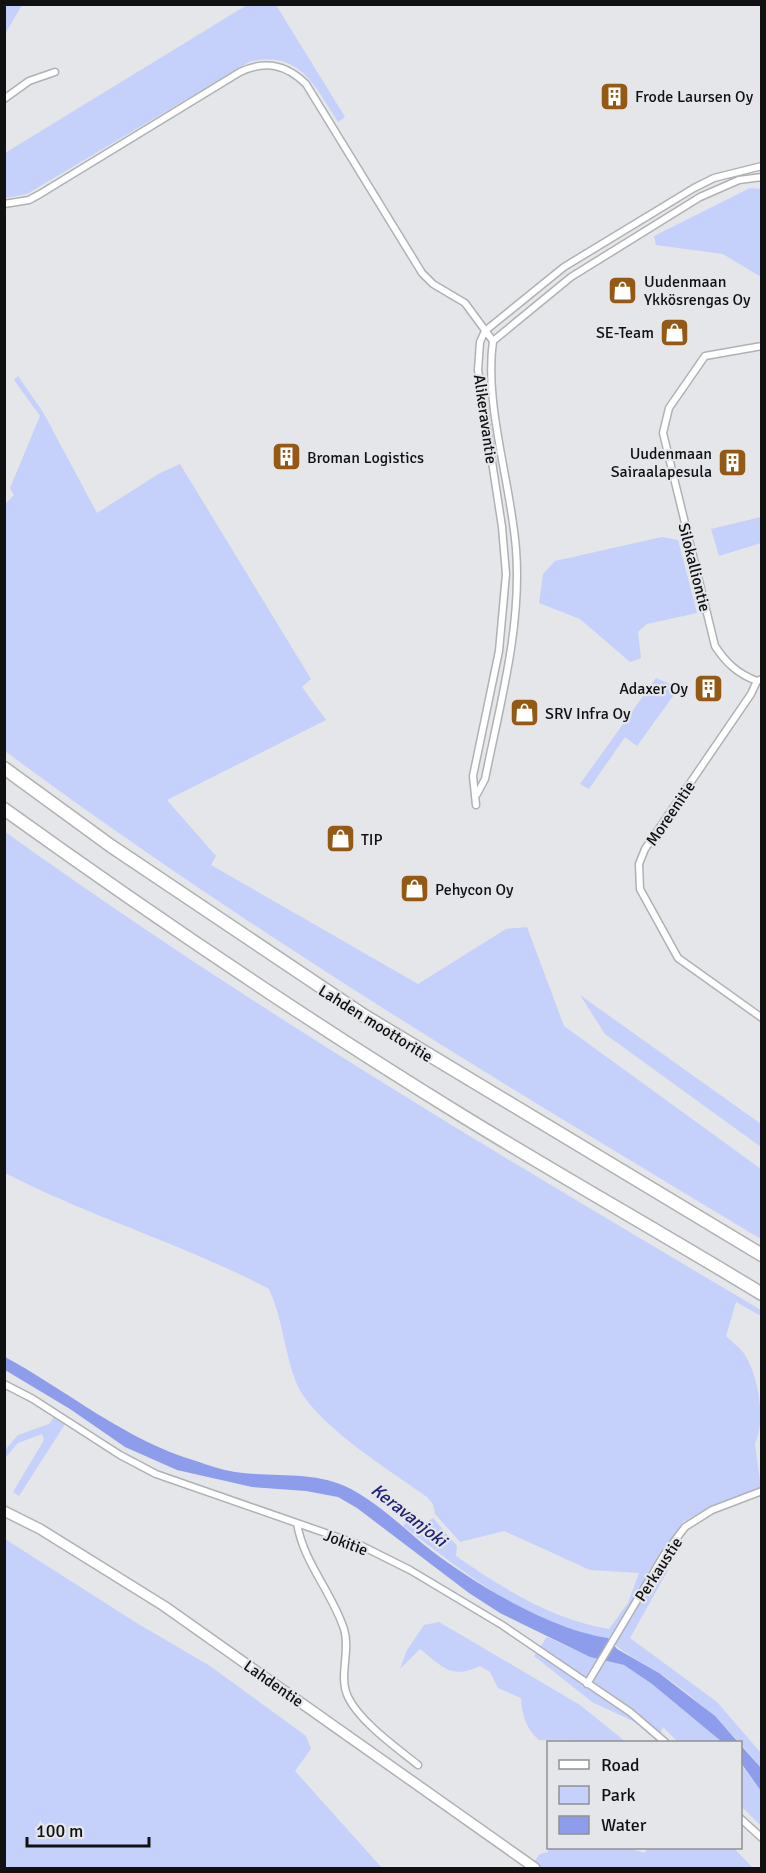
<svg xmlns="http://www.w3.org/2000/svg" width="766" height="1873" font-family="Signika,sans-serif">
<rect width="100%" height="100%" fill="#e5e6ea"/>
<path fill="#c5d0fb" d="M5,4L22,5L5,34L4,5Z
M247,5H276L345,117L338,122C314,85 300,50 249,62L27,194L5,198V153Z
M750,188L761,189V277L723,254L656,245L654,236Z
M18,376L43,412L97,513L160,473L180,464L311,679L302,687L326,720L167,800L216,856L211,865L418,984L506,929L527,927L564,1026L761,1169V1239C504,1085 246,930 5,751V504L14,495L10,488L40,416L14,380Z
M761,517V543L719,556L711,529Z
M662,537L678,540L697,613L647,624L638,632L641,658L630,662L580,619L539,603L543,574L555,561Z
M656,678L679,688L637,746L625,737L589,789L580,784Z
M4,831C247,1006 504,1158 761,1310V1316L736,1302L726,1336C731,1341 738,1346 743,1352C759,1375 766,1420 755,1444L761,1488L713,1505L683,1522L648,1572L668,1570L630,1638L717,1702L761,1753V1768C733,1732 699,1700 661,1674C642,1662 623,1654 608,1638C530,1628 463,1571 403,1526L410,1518L424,1524L433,1518L457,1546L456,1556C502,1588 553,1620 609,1629L628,1603L639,1573L590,1570L504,1531L460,1542L435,1514L433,1504L427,1497C391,1471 312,1423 296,1382C284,1352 283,1319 269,1289C184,1244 90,1217 5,1173Z
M580,995L761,1124V1147L605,1034Z
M56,1414L67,1421L19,1496L13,1492L44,1440L42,1434L18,1443L5,1458V1450L18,1435L49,1424Z
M5,1539L135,1622L210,1666L306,1736L311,1749L295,1771L382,1868H5Z
M439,1622L580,1705L626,1742L539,1740C526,1729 522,1715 521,1698L498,1688L490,1672L480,1666C451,1680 442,1666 420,1649L400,1669L407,1650L424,1625Z
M547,1637L590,1657L624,1665L652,1684L722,1742H678L663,1727L657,1741L637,1723L592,1702L534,1656Z
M740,1763L761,1791V1826L741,1806Z
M549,1848H627L645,1853L647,1848H734L753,1868H529L540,1854L548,1852Z"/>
<path fill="#8d9deb" d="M5,1357C68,1391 125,1440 196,1461C208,1465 222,1470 235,1472C273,1478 316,1470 351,1489C378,1504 400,1524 423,1544C469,1581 550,1630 608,1638L617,1649L659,1673L715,1716L761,1768V1791L741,1763L740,1742H722L652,1684L624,1665L590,1657L500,1613L469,1593L357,1508L338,1497L306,1491L252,1487L177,1470L125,1447L70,1409L5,1370Z"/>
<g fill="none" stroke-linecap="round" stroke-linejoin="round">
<defs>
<path id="minor" d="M4,99L29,81L55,72
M4,204L29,200L40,194L240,72C265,60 286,64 306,84L422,273L433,284L465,303L493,341
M762,679L757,681L751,694L645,849L639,864L640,889L678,958L762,1018
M757,681C738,674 726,663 715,646L663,433L669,408L705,356L762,346
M477,794L485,779C500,704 522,626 516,549C511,483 484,405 493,341L571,277L700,197L739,180L762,177
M476,805L473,776L499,651L506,574L502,527L478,370L480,342L485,331L564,267L694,188L714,178L762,166
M4,1384L33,1399L120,1455L156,1474L360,1545L410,1570L502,1625L630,1712L665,1742
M297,1523C303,1562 332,1592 344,1629C351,1651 338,1676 348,1697C360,1722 397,1748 418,1765
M587,1684L664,1555L685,1527L712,1510L762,1491
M740,1818L762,1838"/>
<path id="secondary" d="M4,1511L40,1529L164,1606L535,1868"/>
<path id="motorway" d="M4,768L111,846L363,1015L762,1255
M4,809C153,916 305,1019 461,1115C560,1176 662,1233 762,1294"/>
</defs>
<use href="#minor" stroke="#b0b1b4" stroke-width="9"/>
<use href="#secondary" stroke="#b0b1b4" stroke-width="12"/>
<use href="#motorway" stroke="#b0b1b4" stroke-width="15"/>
<use href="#minor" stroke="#fff" stroke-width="6"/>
<use href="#secondary" stroke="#fff" stroke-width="9"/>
<use href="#motorway" stroke="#fff" stroke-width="12"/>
</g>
<defs>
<symbol id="building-square" viewBox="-11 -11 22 22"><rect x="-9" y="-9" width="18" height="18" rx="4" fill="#935915" stroke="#e5e6ea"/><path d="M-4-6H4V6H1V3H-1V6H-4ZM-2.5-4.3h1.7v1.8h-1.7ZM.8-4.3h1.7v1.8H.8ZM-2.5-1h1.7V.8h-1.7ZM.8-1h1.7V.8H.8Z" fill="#fff"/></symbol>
<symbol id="shop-square" viewBox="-11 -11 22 22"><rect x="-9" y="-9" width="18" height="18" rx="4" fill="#935915" stroke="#e5e6ea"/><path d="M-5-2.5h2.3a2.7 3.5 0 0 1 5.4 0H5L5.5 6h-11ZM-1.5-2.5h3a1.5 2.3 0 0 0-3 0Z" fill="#fff"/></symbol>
</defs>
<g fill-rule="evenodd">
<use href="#building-square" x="598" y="80" width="33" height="33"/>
<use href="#shop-square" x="606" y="274" width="33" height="33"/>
<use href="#shop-square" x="658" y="316" width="33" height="33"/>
<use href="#building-square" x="270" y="440" width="33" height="33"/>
<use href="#building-square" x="716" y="446" width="33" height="33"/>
<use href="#building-square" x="692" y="672" width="33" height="33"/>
<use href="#shop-square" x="508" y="696" width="33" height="33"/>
<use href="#shop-square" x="324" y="822" width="33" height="33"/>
<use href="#shop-square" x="398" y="872" width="33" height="33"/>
</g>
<g text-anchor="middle" stroke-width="4.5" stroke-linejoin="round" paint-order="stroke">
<g font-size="16" fill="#111112" stroke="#e5e6ea" text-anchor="start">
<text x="635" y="102">Frode Laursen Oy</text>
<text x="644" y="287">Uudenmaan<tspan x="644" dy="18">Ykkösrengas Oy</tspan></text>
<text x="654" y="338" text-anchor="end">SE-Team</text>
<text x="712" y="459" text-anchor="end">Uudenmaan<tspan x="712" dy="18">Sairaalapesula</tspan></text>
<text x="307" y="463">Broman Logistics</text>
<text x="688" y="694" text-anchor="end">Adaxer Oy</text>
<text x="545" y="719">SRV Infra Oy</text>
<text x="361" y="845">TIP</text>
<text x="435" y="895">Pehycon Oy</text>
</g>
<g font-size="16" fill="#111112" stroke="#e5e6ea">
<text transform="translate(486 419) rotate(82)" y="6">Alikeravantie</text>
<text transform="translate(695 567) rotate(76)" y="6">Silokalliontie</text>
<text transform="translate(670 813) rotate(-56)" y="6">Moreenitie</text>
<text transform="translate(376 1023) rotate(32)" y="6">Lahden moottoritie</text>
<text transform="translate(346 1542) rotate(21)" y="6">Jokitie</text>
<text transform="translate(658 1569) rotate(-57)" y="6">Perkaustie</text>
<text transform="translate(274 1683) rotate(35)" y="6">Lahdentie</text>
</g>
<g font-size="18" font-style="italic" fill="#22227b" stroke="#e5e6ea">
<text transform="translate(409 1515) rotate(38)" y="6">Keravanjoki</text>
</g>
</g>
<rect width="766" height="1873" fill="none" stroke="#111112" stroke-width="12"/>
<rect x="547" y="1741" width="195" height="108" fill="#e5e6ea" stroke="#909194" stroke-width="1.5"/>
<rect x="559" y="1760" width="30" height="9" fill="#ffffff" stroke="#909194" stroke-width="1.5"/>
<text x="601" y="1771" font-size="18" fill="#111112">Road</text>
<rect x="559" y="1786" width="30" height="18" fill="#c5d0fb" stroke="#909194" stroke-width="1.5"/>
<text x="601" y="1801" font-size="18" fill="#111112">Park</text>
<rect x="559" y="1816" width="30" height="18" fill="#8d9deb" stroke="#909194" stroke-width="1.5"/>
<text x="601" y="1831" font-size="18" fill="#111112">Water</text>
<path d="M27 1837v9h122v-9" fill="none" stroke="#111112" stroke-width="3"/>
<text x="36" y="1837" font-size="18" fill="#111112" stroke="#e5e6ea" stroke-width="4.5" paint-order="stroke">100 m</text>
</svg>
